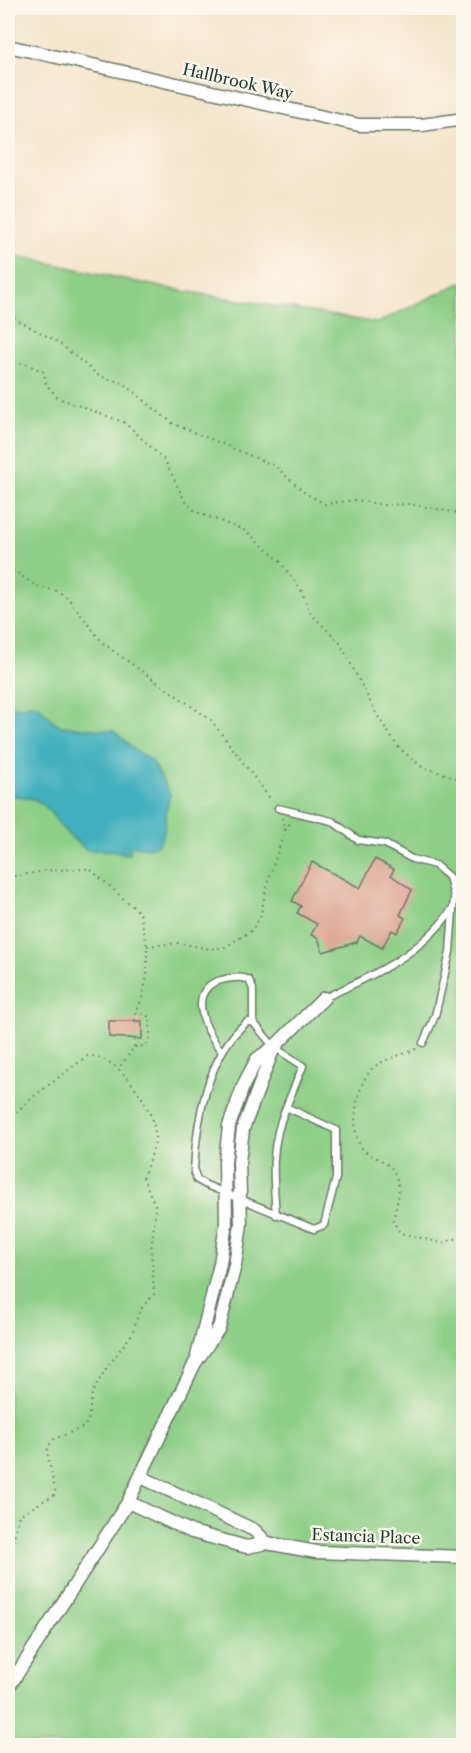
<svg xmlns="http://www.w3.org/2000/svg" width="471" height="1753" font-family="'Libre Caslon Text',serif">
<rect width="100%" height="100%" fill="#fbf7ec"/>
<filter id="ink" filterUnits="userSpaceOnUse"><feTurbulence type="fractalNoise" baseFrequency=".0167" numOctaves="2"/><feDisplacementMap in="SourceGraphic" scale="12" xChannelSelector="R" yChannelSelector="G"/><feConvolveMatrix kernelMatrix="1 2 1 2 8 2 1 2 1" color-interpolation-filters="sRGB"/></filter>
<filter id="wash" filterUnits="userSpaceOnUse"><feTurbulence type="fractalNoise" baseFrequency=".008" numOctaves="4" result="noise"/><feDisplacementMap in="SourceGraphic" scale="24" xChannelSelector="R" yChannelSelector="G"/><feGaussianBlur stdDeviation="1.35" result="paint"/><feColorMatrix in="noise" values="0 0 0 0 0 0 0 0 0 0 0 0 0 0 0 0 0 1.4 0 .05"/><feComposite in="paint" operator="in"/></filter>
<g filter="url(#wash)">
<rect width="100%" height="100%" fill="#f5e5cc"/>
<path fill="#8ecf87" stroke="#56865e" stroke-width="1.5" d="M8,254L165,288L377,323L463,282V1745H8Z"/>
<path fill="#42b0be" stroke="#307679" stroke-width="1.5" d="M31,704L39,706L54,722L62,726L114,731L137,752L152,761L170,795C163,812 168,829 159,844L148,848L131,845L129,854L109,850H87C80,844 71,838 65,831C44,807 45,795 8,796V705L20,707Z"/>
<g id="blocks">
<path fill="#dda694" d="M375,859L394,869L391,875L412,890L400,915L405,918L397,933L392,930L382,948L360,936L357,942L323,952L318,938L311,935L317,924L297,913L301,906L292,901L312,862L360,888Z
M109,1021H142V1039L109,1037Z"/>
</g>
</g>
<g filter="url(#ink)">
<use href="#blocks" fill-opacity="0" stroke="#6a7869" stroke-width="1.5"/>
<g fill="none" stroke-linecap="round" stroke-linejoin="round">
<defs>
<path id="service" d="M278,808L332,821L358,840L385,844L412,859L435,865L449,877L454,897L450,952L435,1016L423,1043
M324,998C372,976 422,954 452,909
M247,1022H253L274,1047L303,1066L286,1107L336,1130V1178L324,1225L314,1229L206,1185L197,1180L194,1171C196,1122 207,1055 247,1022Z
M222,1052C205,1031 183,986 226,979C234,978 242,976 249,980L253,989V1022
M276,1215C273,1174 270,1146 286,1107"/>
<path id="minor" d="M8,46L359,125H422L464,119
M197,1356L220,1264L226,1223L225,1162L229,1126L244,1084L257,1059L274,1047L324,998
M141,1477L254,1530L267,1543
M128,1502L192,1532L247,1547L267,1543L316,1552L464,1557
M8,1688L128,1502L195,1363L219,1328L235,1265L241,1224L239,1162L243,1129L274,1047"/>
</defs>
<use href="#service" stroke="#6a7869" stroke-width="9"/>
<use href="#minor" stroke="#6a7869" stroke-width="15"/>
<path stroke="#6a7869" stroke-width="2" stroke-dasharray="1.5 4.5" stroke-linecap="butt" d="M8,307L15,319L58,342L99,376L123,383L172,423L275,466L305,493L325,504L355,500L384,505L409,504L464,514
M8,363H24L44,372L46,384L58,398L123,422L133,430L165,461L185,501L196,512L246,531L279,560L301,590L311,614L340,643L377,715L397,746L422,767L464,780
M8,566L36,586L57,591L67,597L102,642L116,653L211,720L272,801
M285,830L292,820
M458,872L464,864
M8,877L52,870L90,869L140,913L147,946V975L142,999L135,1012L150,1017V1038L145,1046L134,1047L119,1068
M147,946L179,943L210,949L225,947L251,931L260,918L268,881L285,830L282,818
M135,1021V1012
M134,1047L135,1038
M416,1049C402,1055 387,1058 374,1067C357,1080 348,1132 362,1148C372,1160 391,1160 396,1176C402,1192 396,1205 393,1221L400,1233L442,1243L464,1236
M8,1121L29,1100L87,1056C117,1053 154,1106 155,1134C156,1149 147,1164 143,1178L156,1207L151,1250L154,1294L140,1310L132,1334L105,1370L92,1393L88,1422L82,1428L54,1439L49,1445L47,1452L56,1494L19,1515L12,1546L8,1553"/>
<use href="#service" stroke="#fff" stroke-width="6"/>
<use href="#minor" stroke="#fff" stroke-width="12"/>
</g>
</g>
<g text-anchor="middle" stroke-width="5" stroke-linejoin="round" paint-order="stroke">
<g font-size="16" fill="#1f3d34" stroke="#fbf7ec">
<text transform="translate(238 81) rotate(13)" y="6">Hallbrook Way</text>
<text transform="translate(366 1536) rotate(2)" y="6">Estancia Place</text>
</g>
</g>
<rect width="471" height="1753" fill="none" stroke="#fbf7ec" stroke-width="30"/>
</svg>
